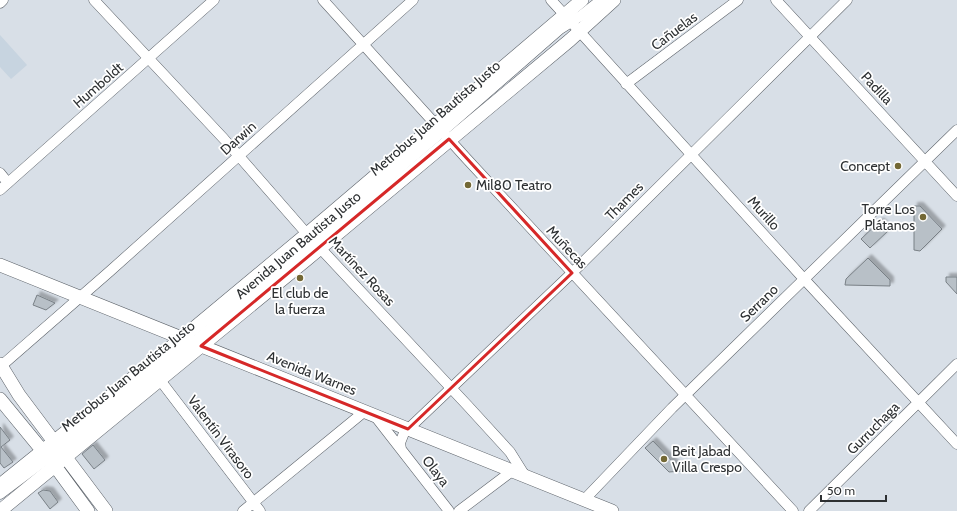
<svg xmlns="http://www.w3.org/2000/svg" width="957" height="511" font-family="Cabin,sans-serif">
<defs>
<filter id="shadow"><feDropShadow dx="3.5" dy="-3.5" stdDeviation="1" flood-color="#0004"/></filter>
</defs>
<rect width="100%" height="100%" fill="#d8dfe7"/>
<path fill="#c7d4e0" d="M0,35L27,65L11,79L0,67Z"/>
<path fill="#b8c0c7" stroke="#798086" filter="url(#shadow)" d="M914,206H920L942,229L920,251L914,250Z
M880,221L889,230L870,248L861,239Z
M868,258L890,280V286L845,285L846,279Z
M946,277H957V294L946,282Z
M37,295L55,303L46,310L33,305Z
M0,427L10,440L1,447L13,462L4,468L0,463Z
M653,441L682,471L669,472L645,448Z
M93,445L105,460L94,469L82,454Z
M43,490L50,491L58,502L50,509L38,493Z"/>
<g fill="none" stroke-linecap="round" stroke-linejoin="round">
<defs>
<path id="minor" d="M94,0L224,139L307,234L467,405L510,452L525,476
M323,0L466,158L793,511
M551,0L804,279L957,444
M776,0L957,196
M0,3L3,0
M626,84L738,0
M0,173L8,183
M0,190L214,0
M0,367L109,272L413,0
M160,380L260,511
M375,416L449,511
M401,449L400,443L404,433L572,273L847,0
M0,494L76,437L193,343L442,132L560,29L582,15L601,0
M584,500L672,408L957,130
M243,511L365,411
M459,511L512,471
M809,511L957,364"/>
<path id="major" d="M0,265L612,511
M0,364L19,395L106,511
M0,399L55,466L88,511
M0,485L170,348L307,234L582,0
M0,511L306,260L570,40L614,0"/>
</defs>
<use href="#minor" stroke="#5d636a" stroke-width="11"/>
<use href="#major" stroke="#5d636a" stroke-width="14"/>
<use href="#minor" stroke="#fff" stroke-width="10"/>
<use href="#major" stroke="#fff" stroke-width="13"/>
</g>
<path fill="none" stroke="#d62828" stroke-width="3" stroke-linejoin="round" d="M449,139L572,273L408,429L201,346Z"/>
<g fill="#736835" stroke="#fff" stroke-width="1.5">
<circle cx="898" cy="166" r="4"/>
<circle cx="468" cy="185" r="4"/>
<circle cx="923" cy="217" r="4"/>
<circle cx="300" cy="278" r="4"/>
<circle cx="664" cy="459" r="4"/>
</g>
<g text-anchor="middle" stroke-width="3.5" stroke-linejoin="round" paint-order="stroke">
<g font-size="14" fill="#2d3032" stroke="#fff">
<text transform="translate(674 31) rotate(-37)" y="5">Cañuelas</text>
<text transform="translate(98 85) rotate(-41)" y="5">Humboldt</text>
<text transform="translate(877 88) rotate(47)" y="5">Padilla</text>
<text transform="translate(435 118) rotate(-41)" y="5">Metrobus Juan Bautista Justo</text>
<text transform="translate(238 138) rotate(-42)" y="5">Darwin</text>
<text transform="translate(624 201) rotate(-45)" y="5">Thames</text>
<text transform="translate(764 213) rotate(48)" y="5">Murillo</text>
<text transform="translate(298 245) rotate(-40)" y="5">Avenida Juan Bautista Justo</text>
<text transform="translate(567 247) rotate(47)" y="5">Muñecas</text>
<text transform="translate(362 271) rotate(47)" y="5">Martínez Rosas</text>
<text transform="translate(759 303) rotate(-44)" y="5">Serrano</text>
<text transform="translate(312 373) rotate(22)" y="5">Avenida Warnes</text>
<text transform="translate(128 376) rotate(-39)" y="5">Metrobus Juan Bautista Justo</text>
<text transform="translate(873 428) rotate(-45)" y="5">Gurruchaga</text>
<text transform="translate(221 437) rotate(53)" y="5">Valentín Virasoro</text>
<text transform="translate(436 471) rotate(52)" y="5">Olaya</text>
</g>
<g font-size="14" fill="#2d3032" stroke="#fff" text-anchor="end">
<text x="890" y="171">Concept</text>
<text x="476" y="190" text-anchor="start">Mil80 Teatro</text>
<text x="915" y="214">Torre Los<tspan x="915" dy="16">Plátanos</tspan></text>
<text x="300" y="298" text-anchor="middle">El club de<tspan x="300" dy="16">la fuerza</tspan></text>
<text x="672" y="456" text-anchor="start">Beit Jabad<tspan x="672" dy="16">Villa Crespo</tspan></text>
</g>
</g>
<path d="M821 495v6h65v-6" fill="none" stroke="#2d3032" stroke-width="2"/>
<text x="827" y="495" font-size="12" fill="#2d3032" stroke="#ffffff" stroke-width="3" paint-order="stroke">50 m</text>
</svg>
